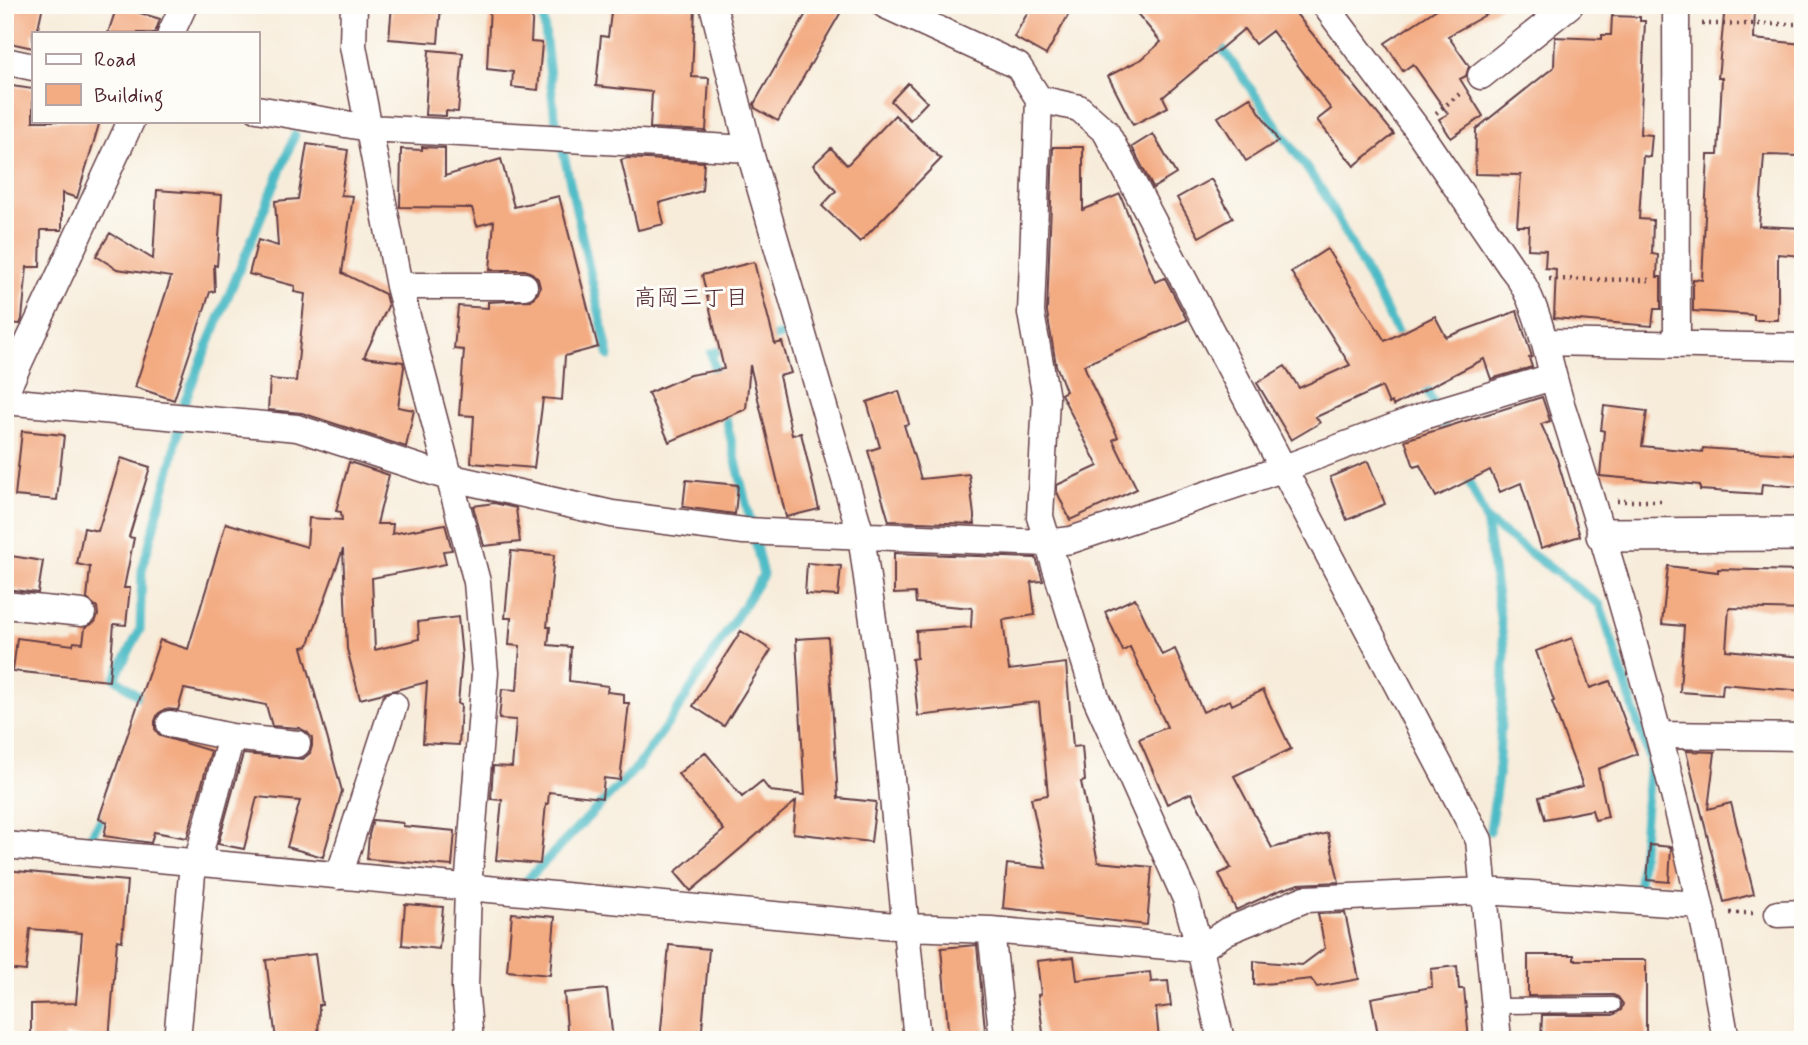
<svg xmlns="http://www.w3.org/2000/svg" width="1808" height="1045" font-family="Mynerve,'Klee One',sans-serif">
<rect width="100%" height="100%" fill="#fdfcf7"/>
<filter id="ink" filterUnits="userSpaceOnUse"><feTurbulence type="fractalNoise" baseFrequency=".0143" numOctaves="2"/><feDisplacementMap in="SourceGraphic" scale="14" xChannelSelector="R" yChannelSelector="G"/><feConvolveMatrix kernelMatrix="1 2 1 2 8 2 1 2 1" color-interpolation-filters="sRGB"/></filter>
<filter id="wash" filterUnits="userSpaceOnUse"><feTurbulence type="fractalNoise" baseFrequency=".00686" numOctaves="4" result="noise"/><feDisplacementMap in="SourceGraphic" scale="28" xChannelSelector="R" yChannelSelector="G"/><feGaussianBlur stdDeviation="1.57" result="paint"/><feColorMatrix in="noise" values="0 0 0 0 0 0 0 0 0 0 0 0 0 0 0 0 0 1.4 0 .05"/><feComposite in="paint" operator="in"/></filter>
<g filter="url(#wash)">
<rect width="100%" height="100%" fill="#f7ecda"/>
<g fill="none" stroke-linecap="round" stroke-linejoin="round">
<path stroke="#4dbbc6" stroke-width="9" d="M542,5L554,111L609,356
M1215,38L1324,193L1404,345
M763,340L782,335
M1422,379L1449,436
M718,382L711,353L729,348
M1464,471L1486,520L1505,652L1498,776L1490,831
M1486,520L1600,605L1650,760L1639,884
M148,703L115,678L140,630L142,570L173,457L184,403L295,135
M91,836L106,811
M528,879L637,767L674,715L763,575L723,406"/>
</g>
<g id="blocks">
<path fill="#f3ab82" d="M5,5H43L37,33H33V48L5,42Z
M392,5H441L438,43L389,39Z
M490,5H533L531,42L542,43L538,90L512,87L513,72L487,69Z
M612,5L695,7L692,77L709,78L706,131L650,128L652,92L596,86L601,36L608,37Z
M811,5H845L778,121L755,108L754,104Z
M1032,5H1074L1046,55L1014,37Z
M1130,5H1289L1394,134L1354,166L1317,120L1331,109L1272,31L1255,44L1244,29L1163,97L1168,107L1133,125L1108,76L1142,59L1161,42Z
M1443,5H1503L1448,36L1469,66L1466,76L1460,79L1483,116L1451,138L1439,119L1448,114L1413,64L1403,71L1385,43Z
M1725,5H1755L1754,39L1803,44V156L1764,155L1759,226L1803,228V256L1778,254V320H1754V315L1693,311V279L1702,280L1708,155H1718L1722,78H1718Z
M117,6L160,19L155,33H108Z
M1612,16L1640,17V21H1645L1640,134L1652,135L1650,157L1643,156L1639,219L1653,220L1652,254L1658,255L1657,277H1661V309H1654L1652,326L1554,318L1556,269L1545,268L1546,250L1528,249L1529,226H1517L1521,175L1475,174L1476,129L1554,67L1555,37L1602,39V35H1611Z
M429,50L463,53L458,112L446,111V116L425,115Z
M908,83L927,102L910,120L891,101Z
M5,85L33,89V121H100L77,198L62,193V230H41L40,267H27L22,319L20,324L5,323Z
M1250,97L1278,141L1246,161L1218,117Z
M895,115L941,159L860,242L822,206L836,191L813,165L831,148L847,165Z
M1153,134L1176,174L1153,188L1132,147Z
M307,144L348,150L341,195L353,196L342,273L385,294L388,306L364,357L403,362L404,367L398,407L414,410L406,447L302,413L268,410L270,379L296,381L305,294L294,292L295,286L249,274L258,240L278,246L275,201L298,199Z
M422,147L445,148V176L501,159L514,207L559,196L598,347L565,356L562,400L543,398L534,468L471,463L474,416L459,415L464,350L454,349L458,306L488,308V302L531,300L538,293L540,287L538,279L532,273L525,270H490L494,221L477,226L472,208L400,207L401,149L422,150Z
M1053,147H1083V210L1120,194L1155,282L1165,278L1187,320L1084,365L1092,385L1118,437L1113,440L1137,489L1070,520L1057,492V485L1098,466L1061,394L1066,391L1056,365L1047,312Z
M627,158L704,162L702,191L659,203L664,224L638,230L621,160Z
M1211,179L1233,218L1199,237L1177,198Z
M157,190L222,195L217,266L214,265L215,291L210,292L174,400L135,387L171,277L117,269L96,256L110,233L153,259Z
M1327,249L1385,341L1435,316L1446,337L1517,311L1532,357L1529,358L1532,367L1491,379L1484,359L1393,406L1392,402L1389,404L1382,387L1316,417L1320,423L1291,440L1257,383L1285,366L1299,388L1350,365L1291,272Z
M754,262L775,344L782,342L791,373L779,376L792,435L801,433L819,509L786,517L750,365L746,409L669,442L648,393L690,375L724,369L702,275Z
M899,391L909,424L904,425L921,479L969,474L975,524L889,521L868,451L880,447L867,402Z
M1542,397L1550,421L1541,424L1557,459L1580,536L1541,548L1521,483L1500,492L1490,470L1436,497L1420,465L1414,467L1405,440Z
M1604,406L1647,411L1642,446L1702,452L1703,448L1803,455V487L1762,484L1761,494L1700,490V485L1600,476L1604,431L1601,430Z
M22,431L64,435L57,500L15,496Z
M121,458L150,467L129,537L134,538L124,588H130L126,625L114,624L109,681L13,671L17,638L73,645L74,642L83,643L85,628L95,622L98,615L97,607L87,599L90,567L77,564L84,528L98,531Z
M1368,461L1385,504L1347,520L1330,477Z
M349,462L389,475L377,524H393L392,534L445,524L452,550L443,551L446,564L372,578L375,650L419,639L418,622L458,617L462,657L458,704L461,705L459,745L423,743L427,682L360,699L347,649L343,549L308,646L302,647L342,791L323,857L287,847L300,801L257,797L244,849L218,844L243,754L303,759L310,753L312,746V738L307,732L299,728L272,726L266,705L184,689L178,710L165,709L158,714L155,721V729L160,736L211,751L187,838L154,832L151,843L104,836L107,822L99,818L160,640L188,649L226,523L307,547L309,518L342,520L341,512L336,511Z
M686,480L738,485L735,514L683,507Z
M494,503L516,508L520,542L484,546L473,506Z
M511,551L554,555L547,627H550L548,645L571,647L569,681L608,686L607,692L624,694V703H629L620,780L604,778L602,798L549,792L548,804H546L540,864L496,860L502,800L491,799L493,766L512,767L516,720L499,719L502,689L517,690L520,646L509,645L511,618H505Z
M894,553L1036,558L1043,581L1031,582L1035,615L1003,620L1009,670L1066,663L1073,747L1082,746L1085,781L1081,782L1098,862L1152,867L1147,925L1003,908L1007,864L1046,868L1031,798L1048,795L1039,702L918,716L912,659L917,658L916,631L971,627L972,608L916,603L915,593L894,594Z
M5,555L43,561L38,593L5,589Z
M807,563L841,566L838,596L805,594Z
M1668,566L1718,572V569L1803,571V610L1729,608L1726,650L1803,657V691L1723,684L1722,695L1680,692L1684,626L1662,624Z
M1135,598L1162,655L1175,649L1203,712L1230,700L1232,705L1263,690L1291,749L1234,776L1272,848L1328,833L1339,882L1299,884L1278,891L1236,910L1219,874L1231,868L1191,793L1167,804L1139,739L1167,727L1130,647L1123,651L1105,612Z
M741,631L771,650L724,726L693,706Z
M828,637L838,798L876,802L871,842L793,833L796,801L691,891L675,872L724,830L678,774L705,752L742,797L762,781L770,791L805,795L796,639Z
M1572,638L1590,688L1610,681L1637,754L1598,769L1608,817L1595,820L1592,810L1545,819L1539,797L1583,786L1552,702L1554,701L1536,651Z
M1686,751L1715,752L1708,809L1731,803L1754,894L1724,902Z
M373,820L403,823V826L455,831L452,866L367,859L369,835Z
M1650,845L1671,847L1669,882L1647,880Z
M5,870L127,881L122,941L117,940L109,1040L65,1035V1040H31V1004L76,1003L82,933L30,929L26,971L5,969Z
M405,904L443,907L439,949L402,945Z
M512,913L555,917L550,975L507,971Z
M1345,913L1359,979L1317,987L1311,979L1254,985V961L1302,965L1325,948L1318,914Z
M669,945L709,949L701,1040H660Z
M977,945L986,1040H949L941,948Z
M315,954L322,1005H319L318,1040H276L266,960Z
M1528,955H1574V960H1646V1040H1541L1542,1015H1613L1621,1010L1623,1004L1618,997L1613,995L1528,996Z
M1074,957L1077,980L1150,972L1151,982L1168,981L1171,1006L1156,1008L1159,1040H1044L1038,995L1041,994L1037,961Z
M1457,966L1459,989H1464L1469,1040H1384V1033L1378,1034L1371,998L1432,987L1431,969Z
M607,989L613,1040H568L564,993Z"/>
</g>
</g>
<g filter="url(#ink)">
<use href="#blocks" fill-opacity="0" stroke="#643e45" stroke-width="2"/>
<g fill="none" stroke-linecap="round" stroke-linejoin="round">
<defs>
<path id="service" d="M1495,1006L1613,1005"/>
<path id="minor" d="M354,5L353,46L399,286L477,582L485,673L468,888L465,988L470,1040
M713,5L749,149L861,535L881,677L917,1040
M885,5L1018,66L1039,99L1079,108L1106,132L1479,840L1498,1040
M1325,5L1417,129L1511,267C1540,300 1549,369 1563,410C1615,573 1663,737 1700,905C1710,949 1718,995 1726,1040
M1676,5L1677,343
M171,33L184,5
M5,61L33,67
M1481,76L1570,5
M1039,99L1031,313L1046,398L1040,517L1096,698L1186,899L1200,949L1221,1040
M257,109L369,128L749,149
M399,286H524
M1545,342L1803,347
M5,393L131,121
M5,401L297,428L448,477L612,514L744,531L1048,543L1071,540L1282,469L1426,415L1552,377
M5,605L82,613
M170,724L231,737
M1659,735L1803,737
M5,845L906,927L991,930L1200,949L1227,931L1305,899L1484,891L1700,905
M197,863L231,737L297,744
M339,876L394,705
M1778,914L1803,913
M991,930L1003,1040
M177,1040L193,863"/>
<path id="tertiary" d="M1603,535L1803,534"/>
</defs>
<use href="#service" stroke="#643e45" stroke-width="17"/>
<use href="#minor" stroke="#643e45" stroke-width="29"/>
<use href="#tertiary" stroke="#643e45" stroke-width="36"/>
<path stroke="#643e45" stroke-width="4.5" stroke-dasharray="2 5" stroke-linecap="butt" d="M1702,24H1803
M1436,113L1462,92
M1549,279L1652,280
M1617,501H1661
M1730,913H1753"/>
<use href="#service" stroke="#fff" stroke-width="14"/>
<use href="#minor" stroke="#fff" stroke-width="26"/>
<use href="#tertiary" stroke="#fff" stroke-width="33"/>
</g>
</g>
<g text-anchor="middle" stroke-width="6" stroke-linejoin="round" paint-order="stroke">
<g font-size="23" fill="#4a1f2b" stroke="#fdfcf7">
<text x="691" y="305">高岡三丁目</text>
</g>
</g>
<rect width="1808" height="1045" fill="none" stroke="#fdfcf7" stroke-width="28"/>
<rect x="32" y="32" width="228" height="91" fill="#fdfcf7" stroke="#b5a4a5" stroke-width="2"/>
<rect x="46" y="54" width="35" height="10" fill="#ffffff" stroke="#b5a4a5" stroke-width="2"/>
<text x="94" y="66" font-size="21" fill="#4a1f2b">Road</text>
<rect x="46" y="84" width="35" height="21" fill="#f3ab82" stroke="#b5a4a5" stroke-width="2"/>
<text x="94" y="102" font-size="21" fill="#4a1f2b">Building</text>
</svg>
